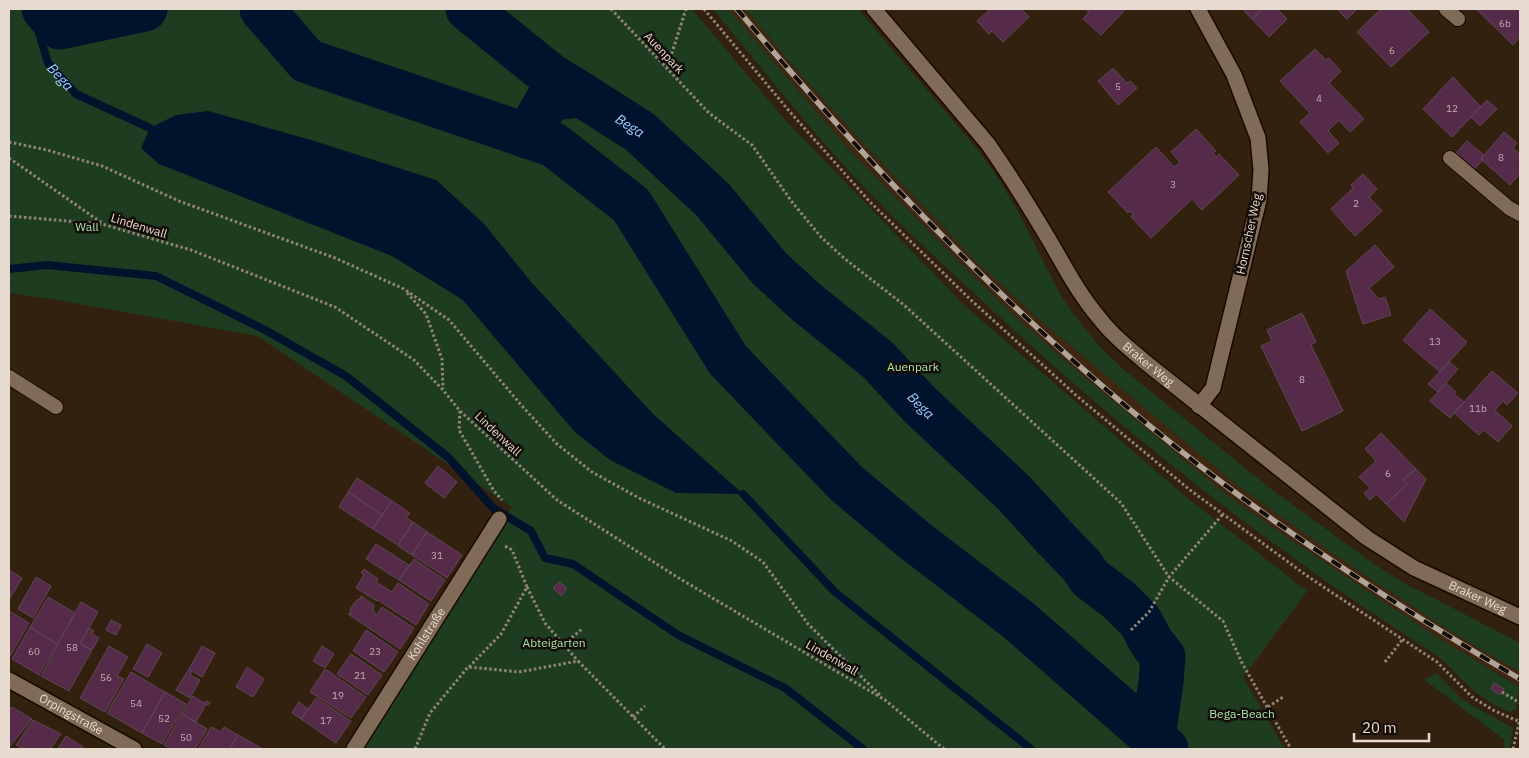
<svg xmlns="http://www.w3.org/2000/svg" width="1529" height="758" font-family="'IBM Plex Sans',sans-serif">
<rect width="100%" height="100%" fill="#32210f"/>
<path fill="#3e2811" d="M728,9H746L789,61L862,142L978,263L1033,314L1233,482L1341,559L1455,634L1520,672V687L1432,634L1276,530L1223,492L1075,369L1023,324L968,271L851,152Z"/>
<path fill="#1e3d20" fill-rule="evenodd" d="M9,9H692L785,120L966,307L1186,497L1307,591L1243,677L1285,749H362L512,507L257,336L52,299L9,293ZM208,111L314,141L436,180L484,224L532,283L653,414L742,494L575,432L463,300L392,256Z
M713,9H728L851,152L968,271L1023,324L1075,369L1223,492L1276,530L1432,634L1519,687L1516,710L1510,712C1477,699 1466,682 1442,660C1428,648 1409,638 1393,627C1244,528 1104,416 974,293C928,251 882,208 840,161C796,112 755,60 713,9Z
M746,9H858L978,150L998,178L1021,217L1061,296L1074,315L1100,347L1123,369L1271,489L1374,564L1406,584L1520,643V672L1455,634L1341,559L1233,482L1033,314L978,263L862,142L789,61Z
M1436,673L1463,700L1513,728L1510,749H1503L1505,740L1423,679L1428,678Z"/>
<path fill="#00132c" d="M208,111L314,141L436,180L484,224L532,283L653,414L743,494L676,493L610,460L575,432L463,300L392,256L159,164L141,148L150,128L176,115Z"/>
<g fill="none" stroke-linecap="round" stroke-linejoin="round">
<g stroke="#00132c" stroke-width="8">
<path id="s1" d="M32,9L48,63L76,94L150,128"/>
<path d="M9,269L47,265L156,276L265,330L346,376L449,458L493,508L531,531L545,558L573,564L678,635L785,688L863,749"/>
<path d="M743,494L835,592L1031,749"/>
</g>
<g stroke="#00132c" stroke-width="45">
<path d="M44,9L60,27L145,9"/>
<path d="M262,9L307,61L554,145L631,205L728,360L846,483L914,540L1017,619L1166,749"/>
<path d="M468,9L551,76L582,95"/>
<path id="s2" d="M527,136L549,98L582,95L640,132L713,200L769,268L806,302L878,360L920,405L1013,492L1056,539L1082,566L1090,578L1119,600L1140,621L1152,643L1163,657L1161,682L1153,737"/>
</g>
</g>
<path fill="#552b49" stroke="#5e4756" d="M986,9H1021L1029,17L1003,42L992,31L989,34L977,21L988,11Z
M1085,9H1126L1101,35L1083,19L1089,12Z
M1247,9H1263L1252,19L1244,11Z
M1263,9H1277L1287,19L1269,37L1252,19Z
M1337,9H1357L1347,19Z
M1381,9H1407L1429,32L1391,67L1357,32Z
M1476,9H1520V37L1513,45Z
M1315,49L1326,60L1329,58L1341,71L1329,83L1364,119L1350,132L1339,120L1328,131L1339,143L1328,153L1300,122L1310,113L1280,81Z
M1113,68L1127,83L1130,81L1137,88L1118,105L1098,81Z
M1453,77L1481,107L1452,137L1423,109Z
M1487,100L1497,109L1480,126L1471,117Z
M1196,129L1216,151L1213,153L1216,157L1219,154L1239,175L1202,210L1192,199L1151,238L1131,217L1133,214L1130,211L1128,213L1108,192L1156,147L1174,167L1180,162L1171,152Z
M1504,132L1517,143L1513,148L1520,154V174L1510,185L1481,159Z
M1467,141L1484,155L1481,159L1483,160L1474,169L1456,153Z
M1363,174L1377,189L1369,197L1382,211L1355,236L1331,209L1353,188L1351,185Z
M1375,245L1394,267L1369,288L1379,299L1385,297L1391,315L1363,324L1346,271Z
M1430,309L1467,342L1440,372L1403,340Z
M1302,313L1316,342L1311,345L1343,411L1302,431L1261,346L1272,341L1267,330Z
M1449,362L1458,369L1438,392L1428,384Z
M1492,371L1518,393L1507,405L1503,401L1495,410L1512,426L1498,442L1484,430L1479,435L1454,413Z
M1446,383L1456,392L1454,394L1464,402L1450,418L1430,401Z
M1381,433L1416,469L1403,480L1407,484L1386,504L1376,494L1370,500L1364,493L1370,488L1359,477L1376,461L1365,449Z
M438,466L457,482L444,498L425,483Z
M1416,469L1426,479L1404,522L1386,504L1407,484L1403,480Z
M357,478L392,501L382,515L348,492Z
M348,492L382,515L373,529L339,507Z
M392,501L410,513L406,518L413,522L398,545L373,529Z
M413,522L427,532L412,555L398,546Z
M427,532L462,555L447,578L412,555Z
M376,544L409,565L399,580L366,559Z
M414,559L445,580L431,601L399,580Z
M364,569L378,579L376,582L392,592L398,583L429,604L416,625L378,600L377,601L356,588L364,575L361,573Z
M9,570L22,578L9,600Z
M36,577L51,586L33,618L18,609Z
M559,582L567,588L561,596L553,588Z
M361,596L374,605L373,609L376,616L382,607L414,628L400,649L348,614L351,613L350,609L357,600L360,599Z
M48,597L75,613L57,644L30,627Z
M81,602L98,612L80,644L92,650L69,691L41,676Z
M9,611L29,623L9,658Z
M111,620L121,625L116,635L106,630Z
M30,627L57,644L39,675L12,659Z
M89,628L94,631L92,634L99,638L92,650L80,644Z
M366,630L398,652L384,672L353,651Z
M147,644L162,653L148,677L133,669Z
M109,646L128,657L117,676L124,679L105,712L80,698Z
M202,646L215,653L202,677L189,669Z
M322,646L334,654L325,668L313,661Z
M351,654L382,675L368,695L337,674Z
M247,667L264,679L253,697L236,687Z
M189,669L192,671L190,675L200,680L190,698L176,690Z
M325,669L366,697L351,718L310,692Z
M131,672L165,692L142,733L107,713Z
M1494,683L1504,689L1500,695L1491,689Z
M165,692L186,704L162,744L142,733Z
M193,696L204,703L206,701L210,703L208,705L206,704L196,722L182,714Z
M316,698L351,721L336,743L301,719Z
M299,702L308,709L301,719L292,713Z
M12,707L32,719L10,746H9V711Z
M182,714L207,729L195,749H172L164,745Z
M33,720L61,734L50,749H25L16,745Z
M211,727L221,732L224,727L238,735L230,749H198Z
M238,735L261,748L260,749H230Z
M66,736L83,747L82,749H58Z"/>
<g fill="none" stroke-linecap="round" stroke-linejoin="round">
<defs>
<path id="service" d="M1446,9L1458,19
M1450,158L1509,208L1520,214
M9,377L56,407"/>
<g id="minor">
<path d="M1198,9L1234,75L1258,138L1261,170L1259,200L1213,388L1199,406"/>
<path id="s3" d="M9,680L134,749"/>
<path id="s4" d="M354,749L499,519"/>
</g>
<g id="tertiary">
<path id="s5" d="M874,9L988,144C1009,174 1029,206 1048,238C1065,267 1078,293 1100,319C1114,337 1132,351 1150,366L1367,538L1414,568L1520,617"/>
</g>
</defs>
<use href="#service" stroke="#190a00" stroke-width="16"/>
<use href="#minor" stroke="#190a00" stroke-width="18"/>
<use href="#tertiary" stroke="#190a00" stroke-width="18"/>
<path stroke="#928476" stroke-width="3" stroke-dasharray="2.5 2.5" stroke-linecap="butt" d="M611,9L709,113L752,145L792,202L821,237L845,259L904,305L1121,503L1169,577L1223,621L1242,663L1291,749
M704,9L790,112L870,202L972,301L1078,397L1190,490L1310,578L1437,662L1472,697L1493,710L1520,722
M667,68L686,9
M9,142L47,150L102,166L179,201L335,258L404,289L449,320L522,406L557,444L592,472L639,498L732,541L763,562L808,624L881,696
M9,158L102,223
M9,216L102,224L191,250L335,307L414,360L443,390L460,411L557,500L677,577L885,700L944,749
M407,293L426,314L442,359L443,389
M460,411L459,430L494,491L502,500
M527,587L545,623L578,661
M1131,630L1149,612L1169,577L1223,514
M564,644L582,629
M1385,662L1402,640
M469,667L501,634L527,587L512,550L505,546
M1502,692L1520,703
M1268,707L1283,697
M633,717L645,706
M415,749L430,713L468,667L519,672L578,661L665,749
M1513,749L1520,719"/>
<use href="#service" stroke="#7f6b57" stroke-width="14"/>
<use href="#minor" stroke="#7f6b57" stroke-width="15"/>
<use href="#tertiary" stroke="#7f6b57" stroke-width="15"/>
<defs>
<path id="rail" d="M737,9C884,184 1045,351 1229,488C1322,557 1420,620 1520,679"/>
</defs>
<use href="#rail" stroke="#b2a598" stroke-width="5.5"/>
<use href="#rail" stroke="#140c06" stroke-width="4" stroke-dasharray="11" stroke-linecap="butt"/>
</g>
<g text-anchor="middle" stroke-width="5" stroke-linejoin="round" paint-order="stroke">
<g font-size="10" fill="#c2afae">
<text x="1505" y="27">6b</text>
<text x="1392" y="54">6</text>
<text x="1118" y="90">5</text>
<text x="1319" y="102">4</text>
<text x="1452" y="112">12</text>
<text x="1501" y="161">8</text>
<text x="1173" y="188">3</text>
<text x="1356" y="207">2</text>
<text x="1435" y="345">13</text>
<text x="1302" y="383">8</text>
<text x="1478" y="412">11b</text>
<text x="1388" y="477">6</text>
<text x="437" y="559">31</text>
<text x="72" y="651">58</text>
<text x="34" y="655">60</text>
<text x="375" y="655">23</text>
<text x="360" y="679">21</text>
<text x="106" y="681">56</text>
<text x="338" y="699">19</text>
<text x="136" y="707">54</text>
<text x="164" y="722">52</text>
<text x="326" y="724">17</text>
<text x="186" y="741">50</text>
</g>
<g font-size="12" fill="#e7dbd0" stroke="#140c06">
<text transform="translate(664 53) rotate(47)" y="4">Auenpark</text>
<text transform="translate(139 226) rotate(17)" y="4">Lindenwall</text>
<text transform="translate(1249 234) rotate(-78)" y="4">Hornscher Weg</text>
<text dy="4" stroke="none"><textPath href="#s5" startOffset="451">Braker Weg</textPath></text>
<text transform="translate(498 434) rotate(43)" y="4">Lindenwall</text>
<text dy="4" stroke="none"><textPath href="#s5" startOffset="856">Braker Weg</textPath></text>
<text dy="4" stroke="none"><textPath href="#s4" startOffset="136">Kohlstraße</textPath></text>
<text transform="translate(832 658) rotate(30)" y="4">Lindenwall</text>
<text dy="4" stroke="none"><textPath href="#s3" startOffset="71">Orpingstraße</textPath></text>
</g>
<g font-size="12" fill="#a8e6aa" stroke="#140c06">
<text x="87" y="231">Wall</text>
<text x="913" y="371">Auenpark</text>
<text x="554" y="647">Abteigarten</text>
<text x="1242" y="718">Bega-Beach</text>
</g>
<g font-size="14" font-style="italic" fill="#a0ccfd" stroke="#140c06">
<text dy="5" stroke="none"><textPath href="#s1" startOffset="75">Bega</textPath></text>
<text dy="5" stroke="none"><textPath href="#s2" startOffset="134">Bega</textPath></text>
<text dy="5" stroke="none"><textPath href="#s2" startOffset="539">Bega</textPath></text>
</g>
</g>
<rect width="1529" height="758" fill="none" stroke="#e7dbd0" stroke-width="20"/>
<path d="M1354 733v8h75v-8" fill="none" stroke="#e7dbd0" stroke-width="2.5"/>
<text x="1362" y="733" font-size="15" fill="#e7dbd0" stroke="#140c06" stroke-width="4" paint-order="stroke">20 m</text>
</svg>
